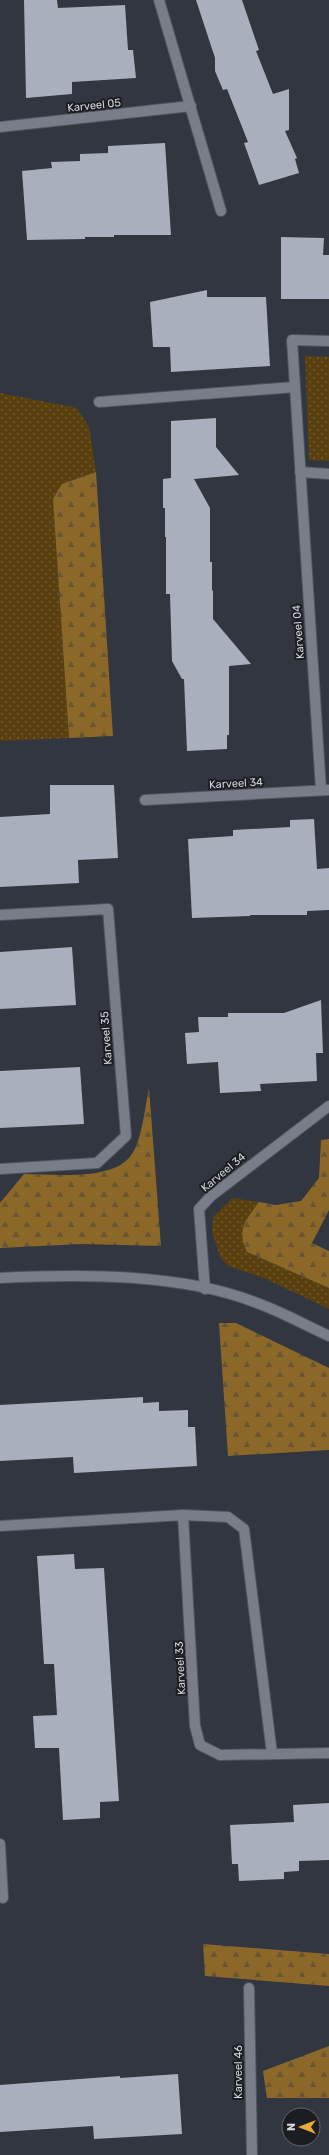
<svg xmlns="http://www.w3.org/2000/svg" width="329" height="2155" font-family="Rubik,sans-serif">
<defs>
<pattern id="grass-dots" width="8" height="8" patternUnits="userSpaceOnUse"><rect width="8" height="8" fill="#5a400f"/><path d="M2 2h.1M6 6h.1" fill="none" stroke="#715b32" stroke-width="1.8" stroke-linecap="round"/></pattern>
<pattern id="forest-firs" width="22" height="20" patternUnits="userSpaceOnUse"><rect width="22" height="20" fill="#8c6828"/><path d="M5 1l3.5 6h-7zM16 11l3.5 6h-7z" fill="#6a5634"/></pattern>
</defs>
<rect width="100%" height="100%" fill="#313640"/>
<path fill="url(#grass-dots)" d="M305,356L329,357V461L309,460Z
M0,393L77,408L89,427L96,472L62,484L53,499L69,738L0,741Z
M232,1198L259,1202L246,1221L247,1252L329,1288V1309L264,1278L228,1266L220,1257L212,1231L213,1217Z"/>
<path fill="url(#forest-firs)" d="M96,472L113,736L69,738L53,499L62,484Z
M149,1088L161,1246L82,1244L0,1248V1203L24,1174C53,1174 108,1181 129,1158C142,1144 145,1106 149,1088Z
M329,1139V1210L312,1243L329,1251V1288L247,1252C236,1230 246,1220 259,1202L276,1205L301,1201L319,1178L321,1140Z
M219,1323H236L329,1368V1450L228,1456Z
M203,1944L329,1954V1986L205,1976Z
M329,2046V2098H267L263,2071Z"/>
<path fill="#a9afbc" d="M24,0H57L58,8L125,5L128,50H133L136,78L72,82V94L26,98Z
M196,0H242L259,50L256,51L273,94L289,89V130L285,131L297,158L295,159L299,173L259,185L244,143L248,142L227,89L223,90L215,71V58Z
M165,143L171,235H114V237H85V239L27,240L22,171L52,168L51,162L80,161V154L108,153V146Z
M281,237L324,238L323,255H329V299H281Z
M207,290V297H266L270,366L171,372L170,347H153L150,302Z
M216,418V447L239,475L194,479L210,508V562H212V591L213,590V619L251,664L229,666V735H227V749L187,751L184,679H182L172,661L170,594H166V537H165V508H163V479L171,478V421Z
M50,785H114L118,858L78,860L79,883L0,887V817L50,814Z
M314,819L317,869L329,868V910L307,911V915H250V916L192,918L188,839L233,836V830L290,827V820Z
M72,947L76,1005L0,1009V952Z
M321,1000L323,1053H316L317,1081L260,1084L261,1091L220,1093L218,1062L187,1064L185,1033L199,1032L198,1017H228V1013H284Z
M80,1067L84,1124L0,1128V1071Z
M143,1397V1403L159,1402V1411L188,1410V1427H195L197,1466L74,1473L73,1457L0,1461V1405Z
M74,1554L75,1569L104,1568L119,1801L100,1802V1818L63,1820L59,1748H35L33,1716L57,1715L54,1664H44L37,1556Z
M329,1803V1860L299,1861V1871L284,1872V1879L239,1881L238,1864H232L230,1825L294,1822L293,1805Z
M178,2074L182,2134L94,2139L93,2126L0,2132V2085L120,2076V2078Z"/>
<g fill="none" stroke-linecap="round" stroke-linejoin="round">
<defs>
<path id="minor" d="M159,0L221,211
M0,127L191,106
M99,402L295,387
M300,472L329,474
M321,790L292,340L329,341
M145,800L329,790
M0,915L108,909L126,1136L97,1163L0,1169
M0,1278C81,1274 181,1273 257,1303C282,1312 305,1325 329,1336
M205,1289L199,1209L211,1196L329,1106
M183,1515L228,1517L244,1529L272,1754
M0,1526L183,1515L195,1726L200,1745L220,1755L329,1753
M0,1844L3,1898
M249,1988L252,2155"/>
</defs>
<use href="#minor" stroke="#51555e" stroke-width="12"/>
<use href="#minor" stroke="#787d89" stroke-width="10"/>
</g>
<g text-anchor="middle" stroke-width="4" stroke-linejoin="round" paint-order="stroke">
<g font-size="11" fill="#d4d7de" stroke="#1b1d22">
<text transform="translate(94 105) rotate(-6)" y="4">Karveel 05</text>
<text transform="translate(298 632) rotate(-94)" y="4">Karveel 04</text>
<text transform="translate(236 783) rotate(-3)" y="4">Karveel 34</text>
<text transform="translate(106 1038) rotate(-94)" y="4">Karveel 35</text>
<text transform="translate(223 1172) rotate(-40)" y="4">Karveel 34</text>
<text transform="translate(180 1668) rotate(-93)" y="4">Karveel 33</text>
<text transform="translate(238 2072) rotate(-90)" y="4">Karveel 46</text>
</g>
</g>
<g transform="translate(301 2127) rotate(270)"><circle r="19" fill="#1b1d22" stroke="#65676d"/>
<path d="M0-3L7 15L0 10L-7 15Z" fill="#e8ab37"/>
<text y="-6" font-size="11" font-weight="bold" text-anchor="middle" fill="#d4d7de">N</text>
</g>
</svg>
